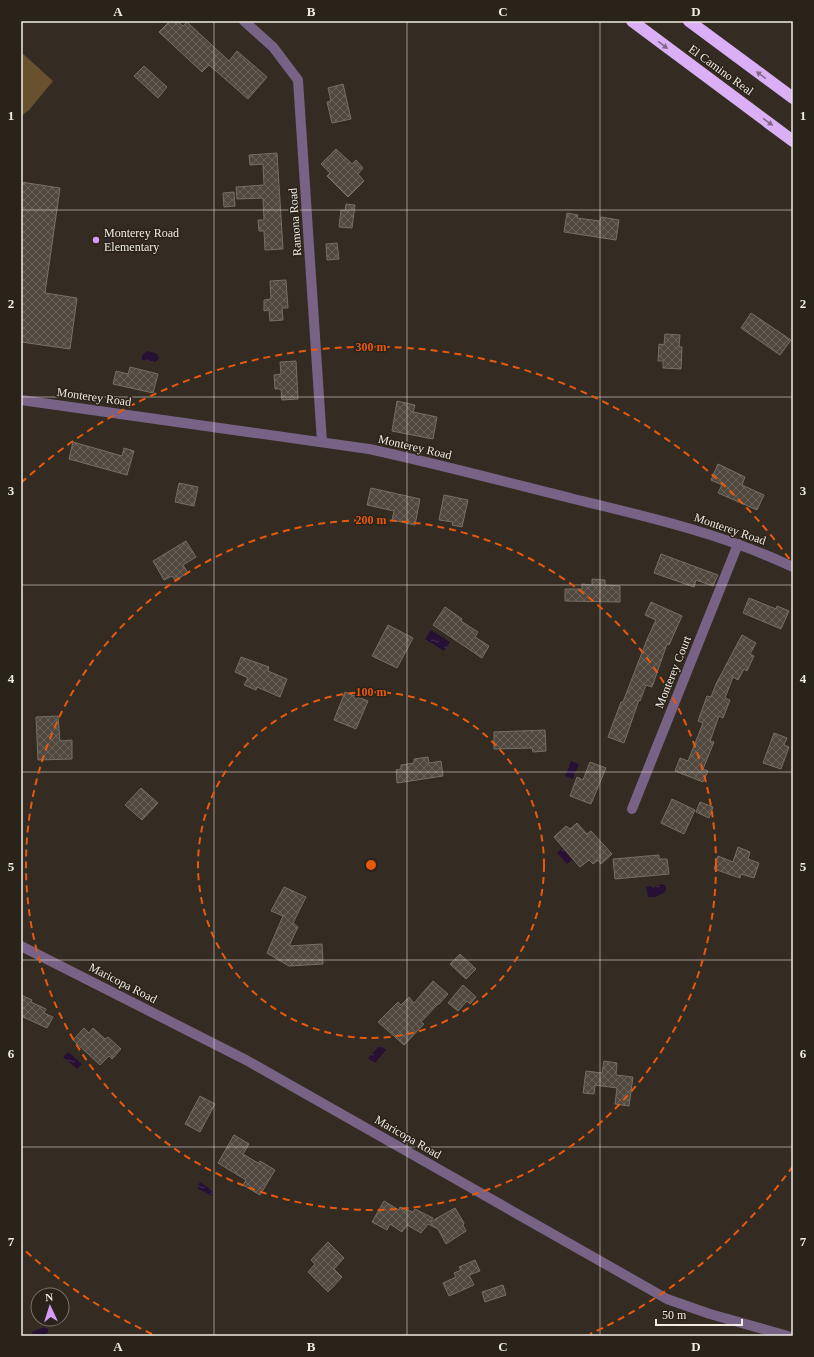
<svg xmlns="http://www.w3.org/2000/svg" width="814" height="1357" font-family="Georgia,serif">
<defs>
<pattern id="water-ripples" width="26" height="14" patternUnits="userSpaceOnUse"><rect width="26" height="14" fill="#280f34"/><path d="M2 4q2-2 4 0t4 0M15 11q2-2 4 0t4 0" fill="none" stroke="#483251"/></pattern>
<pattern id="building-cross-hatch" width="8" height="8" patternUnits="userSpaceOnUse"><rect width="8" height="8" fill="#51493f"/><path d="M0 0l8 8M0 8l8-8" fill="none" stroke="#6a635b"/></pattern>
</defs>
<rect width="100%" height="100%" fill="#342c23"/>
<path fill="#69502e" d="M21,52L53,81L29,110L21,116Z"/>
<path fill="url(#water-ripples)" d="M147,351L155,353L158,355L159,359C154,364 148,361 142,360V355Z
M431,630L450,642L444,651L425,639Z
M571,761L579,764L573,779L565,776Z
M562,848L572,860L567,864L557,853Z
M662,884L665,885L666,889L664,893L655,897H648L646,887L651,886L653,888L658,885Z
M380,1045L386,1050L375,1063L368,1058Z
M68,1052L82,1064L77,1069L63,1057Z
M200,1182L209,1188L213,1193L212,1196L197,1188Z
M44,1327L48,1328V1332L45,1335L33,1336L32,1332Z"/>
<path fill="url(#building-cross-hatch)" stroke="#776f64" d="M170,21H177L183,26L187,22L229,61L237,51L267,77L248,99L209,65L202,72L159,32Z
M144,66L167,87L158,98L134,76Z
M343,84L351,119L332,123L327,102L331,101L328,88Z
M336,149L352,164L356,160L363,168L358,174L364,181L348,197L327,176L330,173L321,164Z
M277,153L283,249L265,250L264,231H259L258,220H264L263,198L237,199L236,187L264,185L263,164L250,165L249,155Z
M21,182L60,188L45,293L77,298L70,349L21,342Z
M234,192L235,206L224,207L223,193Z
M346,204L355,205L352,228L339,227L341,210L345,211Z
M567,213L578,215L577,218L600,221L601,217L619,220L616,240L564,232Z
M337,243L339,259L327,260L326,244Z
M286,280L288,308H282L283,320L270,321L269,310L264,311V300L271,299L270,281Z
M751,313L791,340L780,355L741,328Z
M665,334L680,335L679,347H682L681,369L663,368V361H658L659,344L664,345Z
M296,361L298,399L282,400L281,389H275L274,375L281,374L280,362Z
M130,367L158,374L153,393L113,384L116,371L128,374Z
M397,401L415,405L413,412L437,417L433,439L392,431Z
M73,442L122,456L124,448L134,451L127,475L69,459Z
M718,464L745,477L742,485L764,495L757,510L718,493L722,485L711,480Z
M179,483L198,487L194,506L175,502Z
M371,488L420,499L415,525L392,520L394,511L367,505Z
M444,495L468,500L462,527L452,525L453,522L439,520Z
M186,541L196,557L183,565L188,573L175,580L172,576L164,580L153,561Z
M661,554L718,575L713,586L696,580L694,587L654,573Z
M592,579L605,580V585L620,586V602L565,601V589H582V584L592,585Z
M749,598L776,609L777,606L789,611L781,629L743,613Z
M651,602L682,616L669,645L667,644L652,687L646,685L640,701L639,700L624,743L608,737L621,702H623L648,637L656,620L645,615Z
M445,607L462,619L461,621L478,632L475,637L489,646L482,658L433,625Z
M388,625L413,638L397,668L372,656Z
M742,635L756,643L750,654L754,656L747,671L744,669L738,680L733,677L725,698L730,700L723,718L719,716L710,741L714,742L703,769L708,771L703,782L675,771L680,758L688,761L703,723L698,721L707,696L711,697L716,684Z
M241,657L269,667L268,671L287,679L280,697L257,687L256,690L244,685L248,678L235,672Z
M345,692L368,701L356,729L334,720Z
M58,716L60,741L72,740V759L38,760L36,717Z
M545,730L546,751L533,752L532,748L494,749V732Z
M774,733L787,738L784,745L789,747L781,769L763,763Z
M428,757L429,763L441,761L443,776L397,783L396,770L401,769V765L414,763V759Z
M590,762L606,768L591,804L570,796L577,777L583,780Z
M141,788L158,803L142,820L125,805Z
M672,799L695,810L684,834L661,823Z
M700,802L713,807L709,818L696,812Z
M577,823L587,834L591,831L612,854L601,864L598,860L593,864L589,860L580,867L554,837L566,826L570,829Z
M738,847L750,852L748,859L759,863L754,878L741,874L740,878L714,869L718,856L733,862Z
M659,855V859H667L669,874L615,879L613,859Z
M284,887L306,897L293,923L298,927L289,946L322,944L323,964L289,966L267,953L283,916L271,911Z
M460,954L476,969L466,979L450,964Z
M433,981L448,994L439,1004H438L421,1022L424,1024L404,1045L378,1022L398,1002L401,1005L409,997L414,1003Z
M463,985L476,997L470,1004L467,1001L458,1011L448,1003Z
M21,995L32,1000L31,1002L46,1009L44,1013L53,1017L47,1028L21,1016Z
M84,1028L89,1033L93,1028L105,1039L108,1037L121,1049L112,1059L109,1056L100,1065L73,1040Z
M604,1061L617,1063L616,1075L633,1077L629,1106L615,1104L617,1088L595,1085L594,1094L583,1093L586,1071L602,1073Z
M200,1096L215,1104L200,1132L185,1124Z
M234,1135L249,1144L243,1154L258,1163L260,1161L275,1170L260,1195L243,1185L246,1180L218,1163Z
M384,1201L399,1210L400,1207L413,1212L415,1209L433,1218L430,1222L455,1208L464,1223L463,1225L466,1231L446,1244L438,1229L428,1224L421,1233L407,1225L402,1232L390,1224L387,1230L372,1222Z
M328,1242L344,1258L334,1269L342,1277L328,1292L308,1272L315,1264L311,1260Z
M475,1260L480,1271L469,1275L474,1285L449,1296L443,1283L456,1277L454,1273L461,1270L459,1267Z
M503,1285L506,1295L485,1302L482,1292Z"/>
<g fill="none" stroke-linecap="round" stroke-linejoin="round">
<path stroke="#786286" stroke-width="10" d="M244,21L273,47L298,80L322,442
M21,400L369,449C438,464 506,482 574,499C649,517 723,534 793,567
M632,809L738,544
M21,946L246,1060L667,1299L710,1314L788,1336"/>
<path stroke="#daaff5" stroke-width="12" d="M632,21L793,141
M689,21L793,98"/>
</g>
<defs><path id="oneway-solid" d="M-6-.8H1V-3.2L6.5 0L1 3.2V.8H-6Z"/></defs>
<g fill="#826988">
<use href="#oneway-solid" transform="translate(663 45) rotate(37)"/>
<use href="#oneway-solid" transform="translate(761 75) rotate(-144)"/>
<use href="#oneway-solid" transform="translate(768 122) rotate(36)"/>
</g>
<path fill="none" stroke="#f0ebe5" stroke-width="1" stroke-opacity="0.55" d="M214,21V1336M407,21V1336M600,21V1336M21,210H793M21,397H793M21,585H793M21,772H793M21,960H793M21,1147H793"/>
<g fill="none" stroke="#e8590c" stroke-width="2" stroke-dasharray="7 5">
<circle cx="371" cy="865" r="173"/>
<circle cx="371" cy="865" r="345"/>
<path d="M793 1166A518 518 0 0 1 590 1334M152 1334A518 518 0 0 1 21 1247M21 483A518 518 0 0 1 793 564"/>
</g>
<circle fill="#d69bf9" stroke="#2a231a" stroke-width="1.5" cx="96" cy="240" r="4"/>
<g text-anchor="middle" stroke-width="3" stroke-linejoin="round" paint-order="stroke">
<g font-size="12" fill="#f0ebe5" stroke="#2a231a">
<text transform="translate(721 70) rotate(36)" y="4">El Camino Real</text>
<text transform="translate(295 222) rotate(-94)" y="4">Ramona Road</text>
<text transform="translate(94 397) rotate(8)" y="4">Monterey Road</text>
<text transform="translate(415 447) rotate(13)" y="4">Monterey Road</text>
<text transform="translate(730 529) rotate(19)" y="4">Monterey Road</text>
<text transform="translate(673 672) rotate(-68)" y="4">Monterey Court</text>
<text transform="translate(123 983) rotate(27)" y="4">Maricopa Road</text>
<text transform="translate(408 1137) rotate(30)" y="4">Maricopa Road</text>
</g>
<g font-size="12" fill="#f0ebe5" stroke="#2a231a" text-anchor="start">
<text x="104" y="237">Monterey Road<tspan x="104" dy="14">Elementary</tspan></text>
</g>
</g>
<circle cx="371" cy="865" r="6" fill="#e8590c" stroke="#2a231a" stroke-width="2"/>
<g font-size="12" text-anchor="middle" font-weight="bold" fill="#e8590c" stroke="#2a231a" stroke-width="3" stroke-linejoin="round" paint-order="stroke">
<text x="371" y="351">300 m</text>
<text x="371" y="524">200 m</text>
<text x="371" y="696">100 m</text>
</g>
<rect width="814" height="1357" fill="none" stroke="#2a231a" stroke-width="44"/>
<g transform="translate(50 1307) rotate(356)"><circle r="19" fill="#2a231a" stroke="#79736b"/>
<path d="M0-3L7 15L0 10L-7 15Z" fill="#d69bf9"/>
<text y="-6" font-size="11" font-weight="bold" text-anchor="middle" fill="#f0ebe5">N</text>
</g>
<path d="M656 1319v6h86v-6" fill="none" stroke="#f0ebe5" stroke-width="2"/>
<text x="662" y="1319" font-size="12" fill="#f0ebe5" stroke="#2a231a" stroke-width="3" paint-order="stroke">50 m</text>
<rect x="22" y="22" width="770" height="1313" fill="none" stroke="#f0ebe5" stroke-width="1.5"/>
<g font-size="13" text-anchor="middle" font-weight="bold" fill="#f0ebe5">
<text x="118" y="16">A</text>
<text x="311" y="16">B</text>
<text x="503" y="16">C</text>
<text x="696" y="16">D</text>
<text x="11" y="120">1</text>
<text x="803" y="120">1</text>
<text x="11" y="308">2</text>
<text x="803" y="308">2</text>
<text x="11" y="495">3</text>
<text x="803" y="495">3</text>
<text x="11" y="683">4</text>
<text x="803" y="683">4</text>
<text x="11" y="871">5</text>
<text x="803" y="871">5</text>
<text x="11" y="1058">6</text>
<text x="803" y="1058">6</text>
<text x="11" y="1246">7</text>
<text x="803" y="1246">7</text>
<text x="118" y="1351">A</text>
<text x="311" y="1351">B</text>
<text x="503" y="1351">C</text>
<text x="696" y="1351">D</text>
</g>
</svg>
